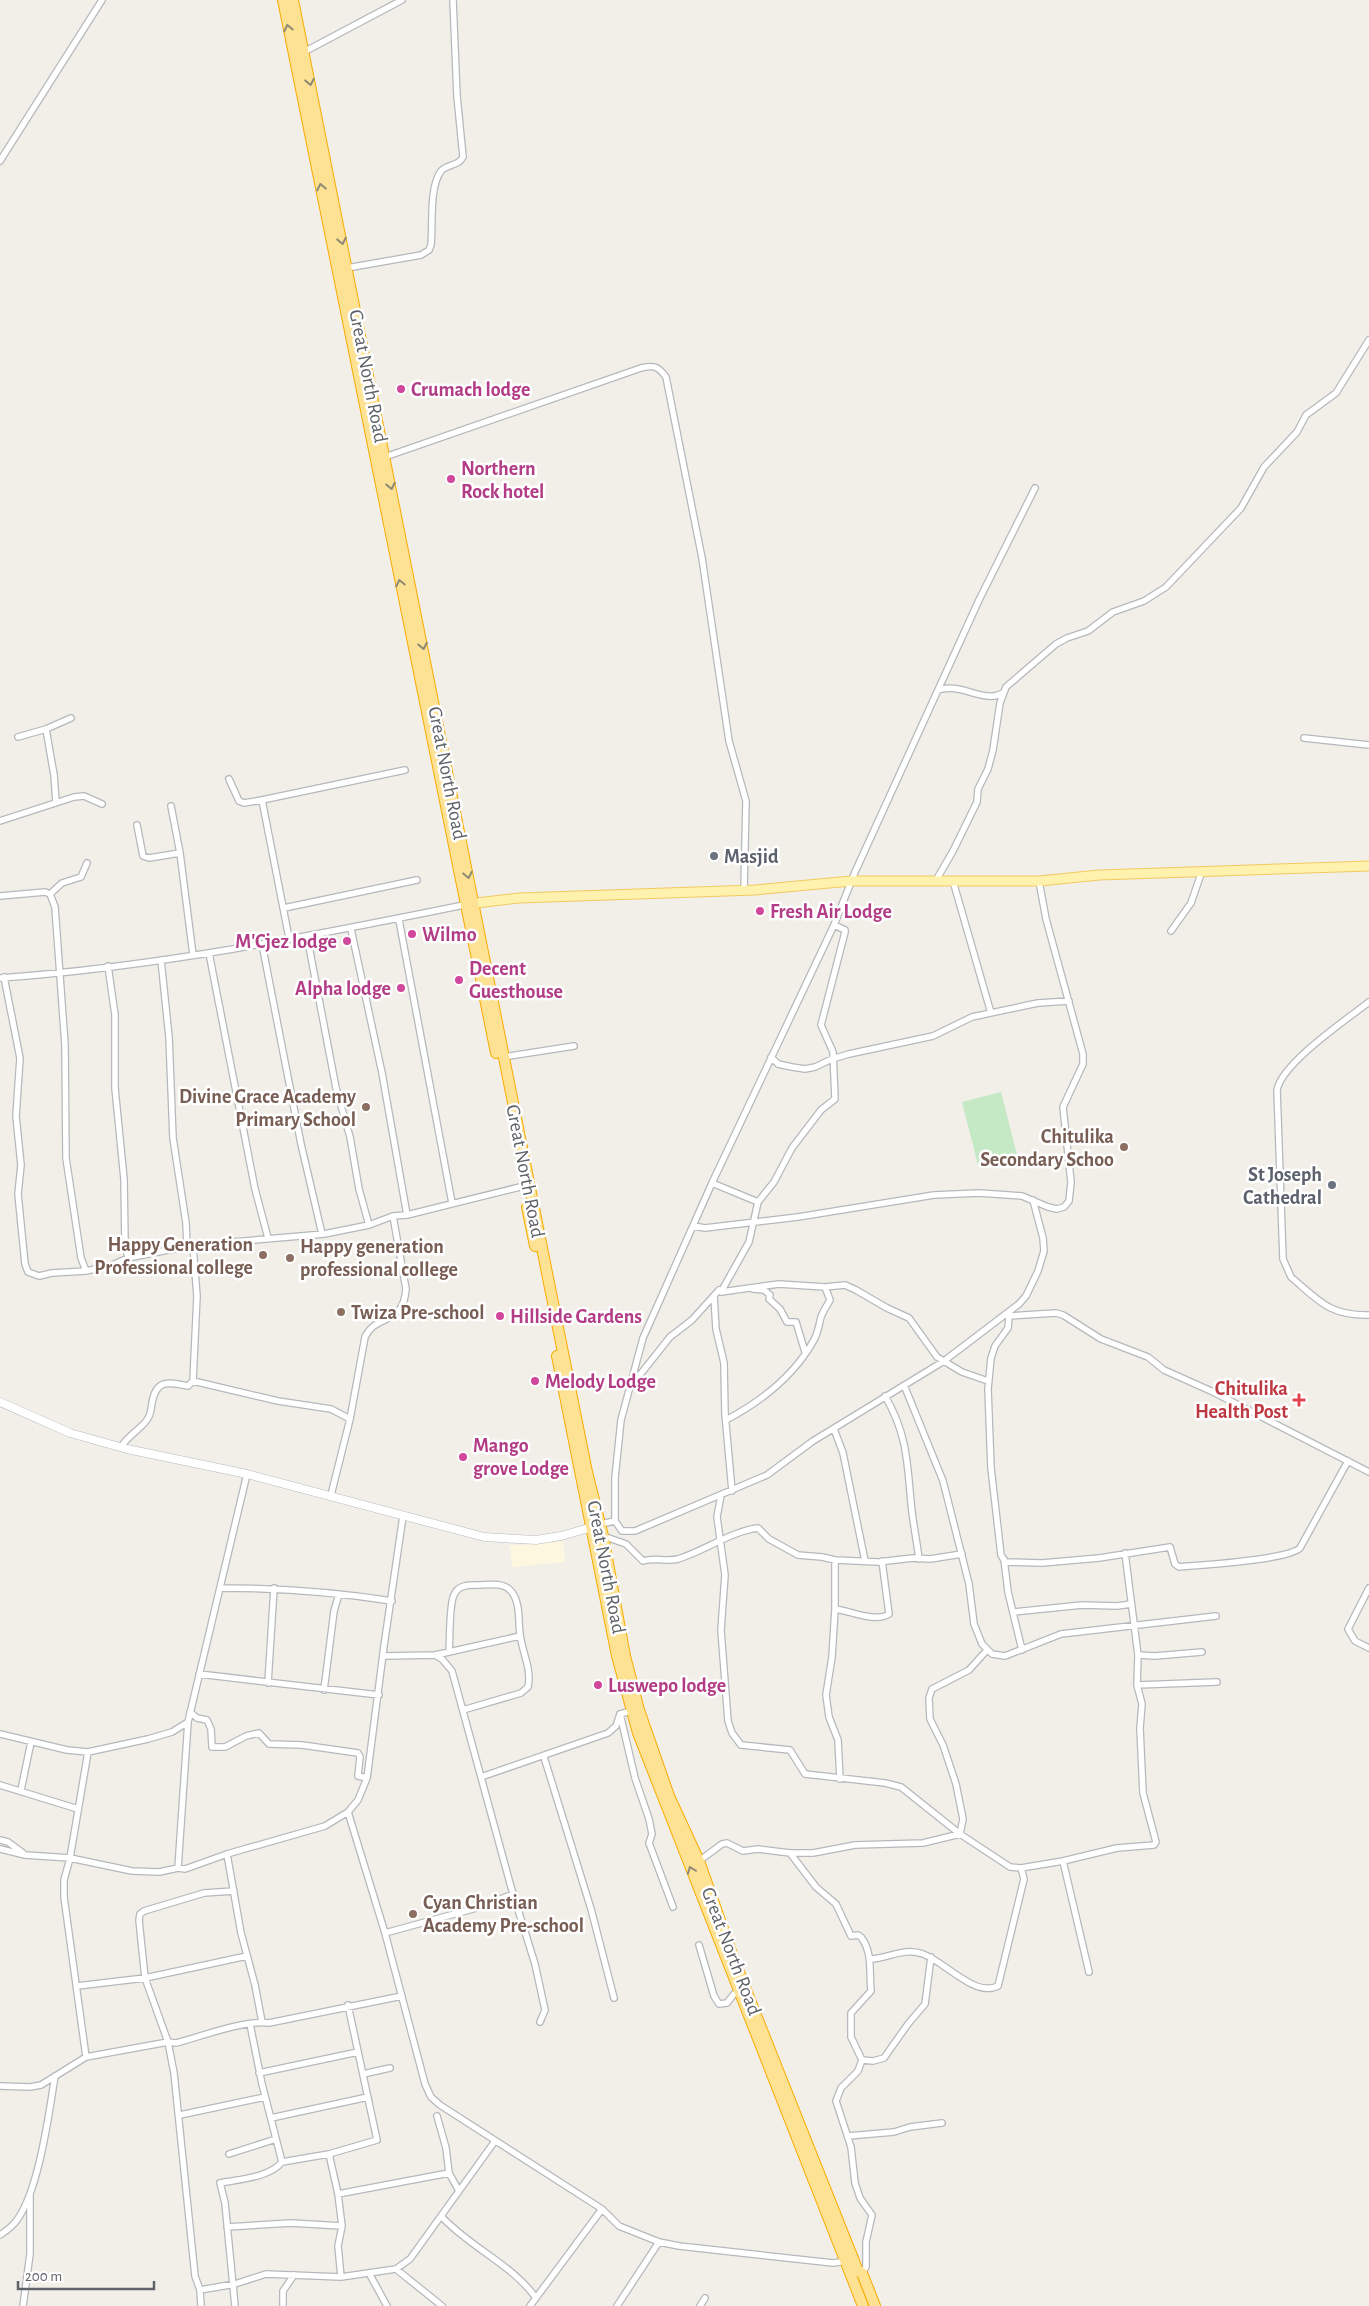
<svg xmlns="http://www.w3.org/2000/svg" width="1369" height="2306" viewBox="0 0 1369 2306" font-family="'Alegreya Sans',sans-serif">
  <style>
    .commercial { fill: #fef7e0 }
    .green { fill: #c5e8c5 }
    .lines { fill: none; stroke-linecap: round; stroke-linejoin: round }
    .street-casing { stroke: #b5b8bc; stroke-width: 8 }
    .secondary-casing { stroke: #b6babf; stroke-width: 9 }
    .primary-casing { stroke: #f2c960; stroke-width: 11 }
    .highway-casing { stroke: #f9ab00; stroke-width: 12 }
    .street { stroke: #fff; stroke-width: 5.5 }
    .secondary { stroke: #fff; stroke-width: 8 }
    .primary { stroke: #fff2af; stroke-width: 9 }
    .highway { stroke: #fde293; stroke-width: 10 }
    .oneway { stroke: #8e8975 }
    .hotel-dot { fill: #d1479c; stroke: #fff; stroke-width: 2 }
    .worship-dot { fill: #6b7280; stroke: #fff; stroke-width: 2 }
    .education-dot { fill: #8d6e63; stroke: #fff; stroke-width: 2 }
    .health-dot { fill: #e0444e; stroke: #fff; stroke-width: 2 }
    .labels { text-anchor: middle; stroke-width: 5; stroke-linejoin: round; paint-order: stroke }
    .street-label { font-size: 20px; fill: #5f6368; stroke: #fff }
    .hotel-label { font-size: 20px; font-weight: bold; fill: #b23c85; stroke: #fff; text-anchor: start }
    .worship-label { font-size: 20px; font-weight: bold; fill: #5b616d; stroke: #fff; text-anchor: start }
    .education-label { font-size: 20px; font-weight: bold; fill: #785e54; stroke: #fff; text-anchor: end }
    .health-label { font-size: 20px; font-weight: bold; fill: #be3a42; stroke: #fff; text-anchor: end }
  </style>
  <rect width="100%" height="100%" fill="#f1efe8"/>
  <path class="commercial" d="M563,1541L565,1562L512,1567L510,1546Z"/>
  <path class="green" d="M1001,1092L1017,1155L978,1165L962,1102Z"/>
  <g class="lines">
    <defs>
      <path id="street" d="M302,53L402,0
        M0,161L102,0
        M347,268L421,255L429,250L431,245C433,225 429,187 441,171C447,164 459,166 463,157L457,96L453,0
        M382,458L641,368C654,365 658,366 666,377L702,558L729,741L746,801L744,890
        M938,690C961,682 984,704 1003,693
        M46,729L54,775L56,802
        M18,737L46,729L71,718
        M1304,738L1369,745
        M229,779L239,801L244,803L262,800
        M171,806L180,853L193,955
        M0,821L74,797L84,796L102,804
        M137,825L143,856L149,858L180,853
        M953,881L991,1013
        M935,882L953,851L977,802L978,789L988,769L993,750L1000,703L1006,687L1056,644L1067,638L1088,631L1113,612L1144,601L1166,587L1241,508L1264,467L1297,432L1306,415L1336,393L1369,340
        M50,894L62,883L81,877L87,863
        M0,896L45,892L50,894L55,907L65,1045L66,1158L81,1258L86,1271L110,1266L128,1258L168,1250L209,1244L324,1234L369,1225L393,1216L407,1215L524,1186
        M284,908L417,880
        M399,920L452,1203
        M351,929L382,1073L407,1215
        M1171,931L1191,903L1202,871
        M307,936L336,1088L350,1137L359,1189L369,1225
        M289,938L262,800L405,770
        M262,944L301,1144L322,1234
        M209,953L255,1189L268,1238
        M161,960L169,1037L173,1138L186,1223L187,1247
        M108,966L115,1015V1088L124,1179L125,1243L128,1258
        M4,977L20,1058L16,1116L21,1165L18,1194L25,1264L28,1272L39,1276L52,1273L86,1271
        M0,978C156,967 311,936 464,905
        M1369,1002C1346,1020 1282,1063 1277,1090L1283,1259L1291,1277C1319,1301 1330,1316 1369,1315
        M503,1057L574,1046
        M771,1057L778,1064L792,1067L805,1069L815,1067L832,1059L849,1054L933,1036L972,1017L1038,1003L1069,1001
        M712,1183L758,1202
        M693,1226L705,1228L798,1217L934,1195L979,1193L1008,1195L1022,1196L1048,1207L1057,1209L1064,1207L1069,1201L1071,1182L1063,1107L1083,1064V1054L1046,919L1039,881
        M753,1289L764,1290L770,1295L769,1299L780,1309L787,1322H796L805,1352
        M721,1292L779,1284L825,1287L845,1285L856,1290L887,1308L909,1318L937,1357L962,1372L988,1381
        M714,1296L716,1329L724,1363L725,1414L732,1491
        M1008,1313L1009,1316L1056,1313L1063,1315L1101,1339L1148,1357L1164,1370L1211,1391L1369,1472
        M1009,1316L1008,1328L995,1346L991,1358L988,1389L991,1468L1001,1555L1005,1562L1042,1563L1099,1558L1170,1547L1175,1564L1179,1567C1202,1565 1287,1560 1300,1548L1348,1461
        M633,1378L639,1376L670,1337L692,1320L719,1290L721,1292L749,1242L758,1202L774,1182L792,1148L821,1110L835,1099L833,1052L821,1025L845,932V930L834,925
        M193,1381L278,1401L331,1409L350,1419
        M904,1385L943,1481L969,1584L974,1624L982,1644L992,1654L1005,1656L1061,1634L1216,1616
        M885,1396C909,1437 907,1467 912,1512C914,1528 917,1543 919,1559
        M726,1420C762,1401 794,1376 814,1340C818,1333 819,1325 821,1317C823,1311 827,1306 830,1300L825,1287
        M834,1429L843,1453L865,1561
        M121,1447C128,1435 144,1427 148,1418C151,1414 151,1408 152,1403C156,1379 168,1382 188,1386L193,1381L197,1296L193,1246
        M331,1495L350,1419L365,1337C376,1313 403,1327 406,1289L393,1216
        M721,1495L717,1517L725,1575L721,1630L728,1721L732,1733L741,1745L790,1750L805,1774L885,1783L901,1787L960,1834L1010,1867L1021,1868L1063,1861L1117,1848L1154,1845L1156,1842L1143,1793L1140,1728L1142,1704L1137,1685L1138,1655L1125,1553
        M615,1521L622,1531H635L767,1475L813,1441L944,1361L1019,1304L1026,1296L1038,1271L1044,1251L1043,1238L1033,1200
        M600,1524L615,1521V1478L621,1420L643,1338L712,1183L834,925L855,872L979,600L1035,488
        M603,1536L626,1544L643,1561C655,1557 666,1562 678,1559C704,1551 732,1531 758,1528L769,1539L798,1555L822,1557L835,1560L878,1562L913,1558L930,1559L962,1554
        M1004,1559L1008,1592L1022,1650
        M835,1560V1609L832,1657L826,1695L829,1717L838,1740L840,1779
        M220,1588C277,1588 335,1592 392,1601
        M1369,1588L1348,1629L1355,1641L1369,1648
        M835,1609C851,1611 875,1623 889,1614L882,1561
        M1013,1612L1082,1605L1117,1606L1131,1604
        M449,1652L520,1636
        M435,1655L449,1652C450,1640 449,1604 454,1595C458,1585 468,1585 477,1585C487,1585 502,1582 510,1590C521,1601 518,1621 520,1634C522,1652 532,1669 528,1687L521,1693L463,1710
        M1138,1655L1155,1656L1202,1652
        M384,1656L435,1655L442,1659L452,1671L511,1887L535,1964L545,2010L540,2022
        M199,1674L379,1695
        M268,1683L274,1588
        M1137,1685L1217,1682
        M324,1690L334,1611L339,1594
        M190,1712L197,1718L207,1720L211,1729L212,1747H225L246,1736L259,1733L269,1744L302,1745L358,1753L360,1757L358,1776L367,1778
        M620,1714L635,1778L649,1819L652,1834L649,1843L673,1907
        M0,1734L67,1750L88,1752L148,1739L172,1732L188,1722L247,1474
        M544,1757L591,1909L614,1998
        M481,1777L608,1733L616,1726L620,1714L632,1711
        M0,1785L78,1809
        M21,1790L31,1742
        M348,1812L385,1933L425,2084L431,2097L440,2105L602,2209L619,2226L659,2242L679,2246L833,2263L847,2261
        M0,1840L8,1842L23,1853
        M0,1849L25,1855L70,1858L132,1871L159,1872L178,1868L185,1869L227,1854L325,1826L348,1812L358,1800L367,1778L384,1646L403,1516
        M790,1853L816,1887L836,1904L851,1936L858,1935L861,1937C873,1953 869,1972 871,1991L851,2013V2037L862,2060L858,2071L841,2088L836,2101L851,2147L855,2183L860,2198L872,2215L866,2242V2267L862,2273
        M227,1854L241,1933L255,1985L262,2022
        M699,1861L722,1844L727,1843L743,1851L758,1849L790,1853H813L855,1845L923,1843L960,1834L963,1819L956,1784L943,1745L930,1719L929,1698L932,1689L969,1670L987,1650
        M1063,1861L1089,1972
        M178,1868L188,1722
        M385,1933L480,1907L513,1894
        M699,1945L714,1996L719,2004L727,2003L734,1994L739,1992
        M871,1959C889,1958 904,1947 923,1954C944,1961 975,1998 998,1986L1024,1879L1021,1868
        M77,1986L145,1978L247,1956
        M250,2024L262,2084L282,2162
        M86,2057L64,1897V1880L70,1858L88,1752
        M862,2060L873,2061L884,2058L908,2024L925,2004L931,1957
        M259,2073L358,2052
        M363,2074L390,2068
        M0,2086L30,2087L41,2085L86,2057L168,2042L176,2043C199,2037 248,2019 269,2023L402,1996
        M180,2115L265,2097
        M437,2116L446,2148L449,2173L459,2191
        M271,2118L368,2097
        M848,2136L894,2132L910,2127L942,2123
        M229,2154L276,2139
        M329,2154L338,2194L342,2226L338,2246L341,2277
        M338,2194L449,2173
        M441,2216C469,2247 512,2264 536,2298
        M227,2227L291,2223L342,2226
        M0,2235C6,2231 13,2226 17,2220C39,2190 49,2113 55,2076
        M396,2269L442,2306
        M369,2273L387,2306
        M200,2290L235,2284L266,2274L341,2277L396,2269L410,2259L495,2141
        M23,2306L30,2254V2194
        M201,2306L200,2290L195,2276L174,2073L168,2042L145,1978L139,1920L140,1914L144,1911L204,1893L234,1891
        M235,2306L225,2203L220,2183C239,2179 269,2178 282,2162L329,2154L377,2140L348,2005
        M283,2306V2291L294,2275
        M530,2306L602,2209
        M617,2306L659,2242
        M700,2306L705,2298"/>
      <path id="secondary" d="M0,1402L70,1433L127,1449L247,1474L484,1537L536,1540L561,1536L596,1526"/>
      <path id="primary" d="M468,904L519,898L755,890L851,881H1039L1099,875L1369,866"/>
      <path id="highway" d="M283,0L496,1053
        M293,0L546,1268L587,1472L603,1536L625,1656L639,1710L669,1796L699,1861L734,1960L858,2271L862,2273L875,2306
        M527,1207L535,1246
        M557,1356L617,1656L638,1733L863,2306"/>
    </defs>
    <use href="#street" class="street-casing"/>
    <use href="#secondary" class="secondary-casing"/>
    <use href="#primary" class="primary-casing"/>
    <use href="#highway" class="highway-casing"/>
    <use href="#street" class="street"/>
    <use href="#secondary" class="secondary"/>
    <use href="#primary" class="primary"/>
    <use href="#highway" class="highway"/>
  </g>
  <defs><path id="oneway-chevron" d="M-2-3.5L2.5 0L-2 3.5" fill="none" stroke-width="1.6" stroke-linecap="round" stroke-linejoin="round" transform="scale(1.25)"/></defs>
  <g class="oneway">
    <use href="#oneway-chevron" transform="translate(288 28) rotate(-103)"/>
    <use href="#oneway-chevron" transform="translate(310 82) rotate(79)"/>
    <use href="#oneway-chevron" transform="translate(321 187) rotate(-101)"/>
    <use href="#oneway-chevron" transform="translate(342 241) rotate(79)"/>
    <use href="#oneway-chevron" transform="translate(391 486) rotate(79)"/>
    <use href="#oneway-chevron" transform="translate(400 583) rotate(-101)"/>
    <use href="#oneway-chevron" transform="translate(423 646) rotate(79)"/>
    <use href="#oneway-chevron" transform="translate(468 875) rotate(79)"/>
    <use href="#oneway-chevron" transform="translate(691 1870) rotate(-111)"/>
  </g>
  <g class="hotel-dot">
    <circle cx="401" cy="389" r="5"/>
    <circle cx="451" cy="479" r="5"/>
    <circle cx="760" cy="911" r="5"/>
    <circle cx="412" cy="934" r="5"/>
    <circle cx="347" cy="941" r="5"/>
    <circle cx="459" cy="980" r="5"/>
    <circle cx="401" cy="988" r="5"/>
    <circle cx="500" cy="1316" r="5"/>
    <circle cx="535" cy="1381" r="5"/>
    <circle cx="463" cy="1457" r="5"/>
    <circle cx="598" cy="1685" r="5"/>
  </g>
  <g class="worship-dot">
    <circle cx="714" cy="856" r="5"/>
    <circle cx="1332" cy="1185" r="5"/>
  </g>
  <g class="education-dot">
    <circle cx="366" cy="1107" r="5"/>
    <circle cx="1124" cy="1147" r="5"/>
    <circle cx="263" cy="1255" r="5"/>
    <circle cx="290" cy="1258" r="5"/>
    <circle cx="341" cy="1312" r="5"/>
    <circle cx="413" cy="1914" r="5"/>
  </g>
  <path class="health-dot" d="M1296.5 1392.5h5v5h5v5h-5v5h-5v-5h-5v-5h5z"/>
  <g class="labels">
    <g class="street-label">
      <text transform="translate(369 376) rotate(79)" y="7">Great North Road</text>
      <text transform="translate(448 773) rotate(79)" y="7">Great North Road</text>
      <text transform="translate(526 1171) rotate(79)" y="7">Great North Road</text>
      <text transform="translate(607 1567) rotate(79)" y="7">Great North Road</text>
      <text transform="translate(732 1951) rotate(69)" y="7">Great North Road</text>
    </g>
    <g class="hotel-label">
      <text x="411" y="396">Crumach lodge</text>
      <text x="461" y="475">Northern<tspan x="461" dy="23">Rock hotel</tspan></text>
      <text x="770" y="918">Fresh Air Lodge</text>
      <text x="422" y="941">Wilmo</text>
      <text x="337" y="948" text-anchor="end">M'Cjez lodge</text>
      <text x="469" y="975">Decent<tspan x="469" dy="23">Guesthouse</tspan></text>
      <text x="391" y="995" text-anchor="end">Alpha lodge</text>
      <text x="510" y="1323">Hillside Gardens</text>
      <text x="545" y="1388">Melody Lodge</text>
      <text x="473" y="1452">Mango<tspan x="473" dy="23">grove Lodge</tspan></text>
      <text x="608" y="1692">Luswepo lodge</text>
    </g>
    <g class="worship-label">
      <text x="724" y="863">Masjid</text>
      <text x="1322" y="1181" text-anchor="end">St Joseph<tspan x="1322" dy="23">Cathedral</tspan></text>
    </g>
    <g class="education-label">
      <text x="356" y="1103">Divine Grace Academy<tspan x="356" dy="23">Primary School</tspan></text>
      <text x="1114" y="1143">Chitulika<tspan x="1114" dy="23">Secondary Schoo</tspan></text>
      <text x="253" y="1251">Happy Generation<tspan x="253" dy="23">Professional college</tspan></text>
      <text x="300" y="1253" text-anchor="start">Happy generation<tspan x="300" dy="23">professional college</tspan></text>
      <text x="351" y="1319" text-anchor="start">Twiza Pre-school</text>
      <text x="423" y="1909" text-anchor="start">Cyan Christian<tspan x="423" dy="23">Academy Pre-school</tspan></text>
    </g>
    <g class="health-label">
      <text x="1288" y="1395">Chitulika<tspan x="1288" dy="23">Health Post</tspan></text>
    </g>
  </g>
  <path d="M18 2281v8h136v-8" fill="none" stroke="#5f6368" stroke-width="2.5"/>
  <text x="25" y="2281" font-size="15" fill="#5f6368" stroke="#ffffff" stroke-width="4" paint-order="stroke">200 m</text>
</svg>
